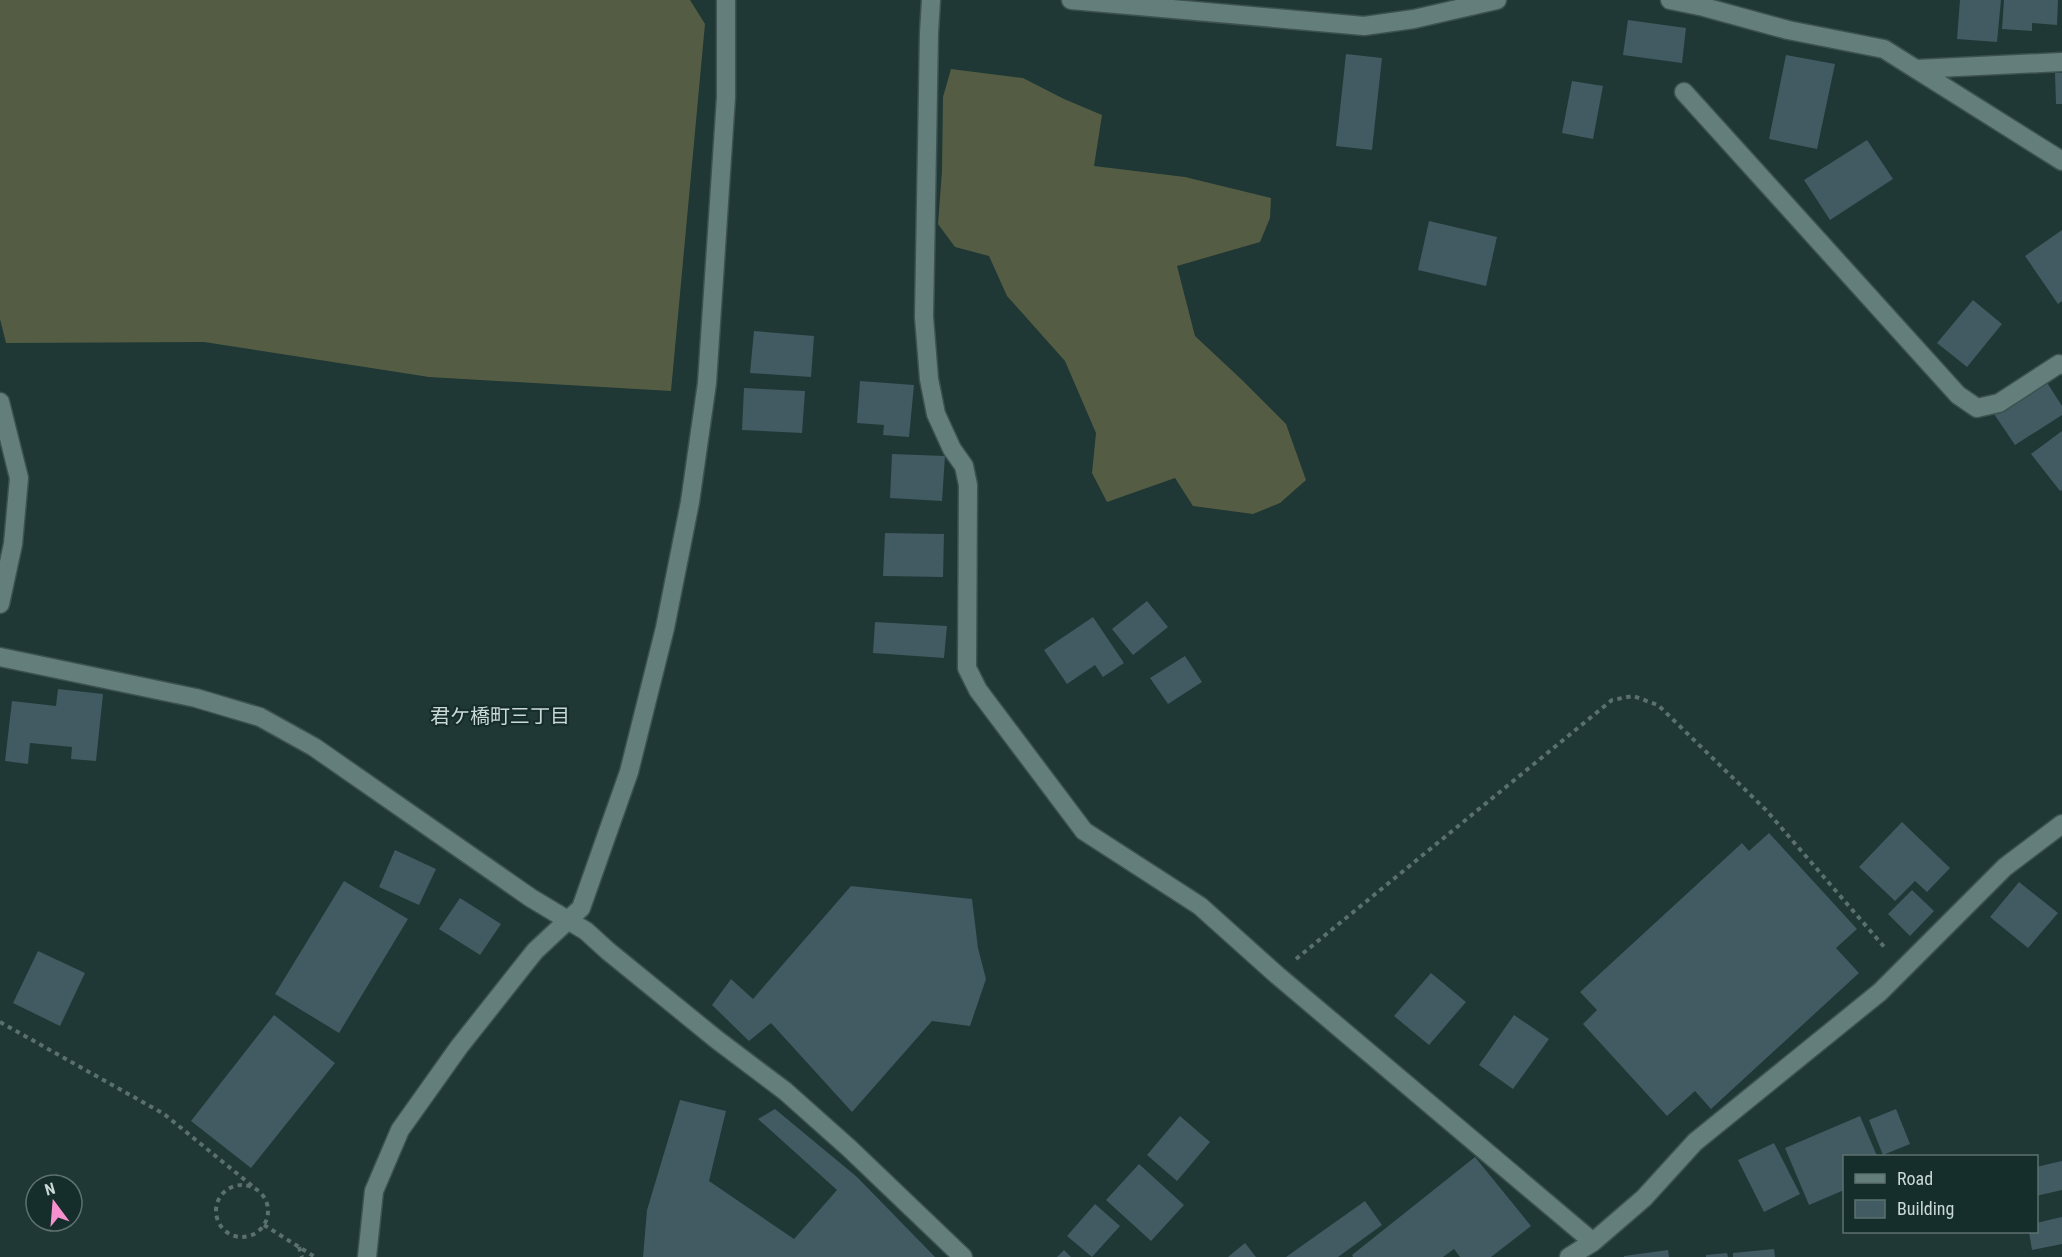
<svg xmlns="http://www.w3.org/2000/svg" width="2062" height="1257" viewBox="0 0 2062 1257" font-family="'Roboto Condensed','Noto Sans JP',sans-serif">
  <style>
    .forest { fill: #545d44 }
    .building { fill: #425a61 }
    .lines { fill: none; stroke-linecap: round; stroke-linejoin: round }
    .street-casing { stroke: #3d5250; stroke-width: 21 }
    .secondary-casing { stroke: #3d5250; stroke-width: 21 }
    .path { stroke: #5b6f6d; stroke-width: 4; stroke-dasharray: 4.5 4.5; stroke-linecap: butt }
    .street { stroke: #647e7b; stroke-width: 18 }
    .secondary { stroke: #647e7b; stroke-width: 18 }
    .labels { text-anchor: middle; stroke-width: 4.5; stroke-linejoin: round; paint-order: stroke }
    .neighbourhood-label { font-size: 20px; fill: #cad8d6; stroke: #152d2b }
  </style>
  <rect width="100%" height="100%" fill="#1f3735"/>
  <path class="forest" d="M0,0H690L705,24L671,391L429,377L204,342L6,343L0,319Z
    M951,69L1023,78L1064,99L1102,115L1094,166L1185,177L1271,198L1270,218L1260,242L1177,266L1195,336L1241,379L1286,424L1306,480L1280,503L1253,514L1193,506L1175,478L1107,502L1092,473L1096,433L1065,361L1007,296L989,256L955,247L938,224L942,171L943,97Z"/>
  <path class="building" d="M1960,0H2001L1997,42L1957,39Z
    M2004,0H2058L2057,25L2032,23V31L2002,29Z
    M1628,20L1686,28L1682,63L1623,55Z
    M1346,54L1382,58L1372,150L1336,146Z
    M1786,55L1835,64L1817,149L1769,139Z
    M2055,73H2062V104H2056Z
    M1572,81L1603,86L1593,139L1562,133Z
    M1867,140L1893,179L1830,220L1804,180Z
    M1429,221L1497,237L1486,286L1418,270Z
    M2062,230V301L2058,304L2025,256Z
    M1973,300L2002,324L1967,367L1937,343Z
    M754,331L814,336L811,377L750,373Z
    M860,381L914,385L909,437L883,435L884,425L857,423Z
    M2046,381L2062,406V415L2015,445L1994,414Z
    M744,388L805,391L802,433L742,430Z
    M2062,431V490L2060,491L2031,454Z
    M892,454L945,456L942,501L890,498Z
    M885,533L944,534L943,577L883,576Z
    M1147,601L1168,627L1133,655L1112,629Z
    M1093,617L1124,663L1103,677L1095,665L1067,684L1044,650Z
    M875,622L947,626L944,658L873,653Z
    M1185,656L1202,682L1168,704L1150,678Z
    M58,689L103,694L96,761L71,759L72,747L30,743L28,764L5,761L12,701L56,706Z
    M1902,822L1950,868L1927,892L1915,881L1895,901L1859,867Z
    M1769,833L1857,929L1836,948L1859,973L1711,1109L1695,1091L1667,1116L1583,1024L1597,1010L1580,992L1742,843L1749,851Z
    M395,850L436,869L419,905L379,887Z
    M344,881L408,919L339,1033L275,994Z
    M2019,882L2058,913L2028,948L1990,917Z
    M851,886L972,899L978,948L986,979L970,1026L932,1021L852,1112L771,1023L749,1041L712,1005L731,979L753,999Z
    M1912,890L1934,911L1910,936L1888,914Z
    M460,898L501,924L480,955L439,929Z
    M38,951L85,973L60,1026L13,1003Z
    M1431,973L1466,1002L1429,1045L1394,1016Z
    M274,1015L335,1063L251,1168L191,1121Z
    M1514,1015L1549,1039L1513,1089L1479,1065Z
    M680,1100L726,1111L709,1181L794,1239L837,1190L758,1119L775,1109L857,1177L935,1257H643L647,1210Z
    M1896,1109L1910,1144L1883,1155L1869,1120Z
    M1180,1116L1210,1142L1177,1181L1147,1155Z
    M1860,1116L1877,1156H1844V1190L1809,1205L1785,1148Z
    M1774,1143L1800,1194L1764,1212L1738,1160Z
    M1475,1157L1531,1226L1491,1257H1460L1454,1249L1443,1257H1353L1352,1255Z
    M2062,1161V1190L2036,1196V1167Z
    M1139,1164L1184,1205L1151,1241L1106,1200Z
    M1365,1201L1382,1225L1338,1257H1286Z
    M1095,1204L1120,1226L1092,1257L1067,1236Z
    M2062,1217V1244L2032,1250L2029,1232H2036V1223Z
    M1245,1243L1256,1257H1228Z
    M1774,1249L1775,1257H1733V1253Z
    M1064,1250L1071,1257H1057Z
    M1668,1250L1669,1257H1624V1256Z
    M1727,1253L1728,1257H1706V1255Z"/>
  <g class="lines">
    <defs>
      <path id="street" d="M931,0L929,33L924,317L929,379L936,414L952,449L964,466L968,485L967,668L978,690L1084,831L1200,906L1277,975L1593,1242
        M1071,0L1364,26L1414,19L1497,0
        M1670,0L1704,7L1788,30L1884,49L2062,161
        M1917,69L2062,62
        M1684,92L1958,395L1977,408L1999,403L2059,364L2062,365
        M0,402L19,478L13,544L0,604
        M0,657L196,698L260,717L314,747L531,898L586,931L608,951L716,1039L785,1091L849,1148L963,1257
        M1569,1257L1593,1242L1644,1198L1695,1142L1880,992L2005,867L2062,824"/>
      <path id="secondary" d="M367,1257L374,1191L400,1130L459,1047L535,951L581,908L629,772L665,628L690,502L707,383L726,97V0"/>
    </defs>
    <use href="#street" class="street-casing"/>
    <use href="#secondary" class="secondary-casing"/>
    <path class="path" d="M1296,959L1612,700L1633,696L1658,705L1766,810L1886,949
      M0,1022L164,1114L256,1189
      M216 1211a26 26 0 1 1 52 0a26 26 0 1 1-52 0Z
      M264,1225L315,1257
      M299,1247L302,1257"/>
    <use href="#street" class="street"/>
    <use href="#secondary" class="secondary"/>
  </g>
  <g class="labels">
    <g class="neighbourhood-label">
      <text x="500" y="723">君ケ橋町三丁目</text>
    </g>
  </g>
  <rect x="1843" y="1155" width="195" height="78" fill="#152d2b" stroke="#5d716f" stroke-width="1.5"/>
  <rect x="1855" y="1174" width="30" height="9" fill="#647e7b" stroke="#5d716f" stroke-width="1.5"/>
  <text x="1897" y="1185" font-size="18" fill="#cad8d6">Road</text>
  <rect x="1855" y="1200" width="30" height="18" fill="#425a61" stroke="#5d716f" stroke-width="1.5"/>
  <text x="1897" y="1215" font-size="18" fill="#cad8d6">Building</text>
  <g transform="translate(54 1203) rotate(344)"><circle r="28" fill="#152d2b" stroke="#5d716f" stroke-width="1.5"/>
  <path d="M0-4.5L10 22L0 15L-10 22Z" fill="#f790ce"/>
  <text y="-9" font-size="16" font-weight="bold" text-anchor="middle" fill="#cad8d6">N</text>
  </g>
</svg>
